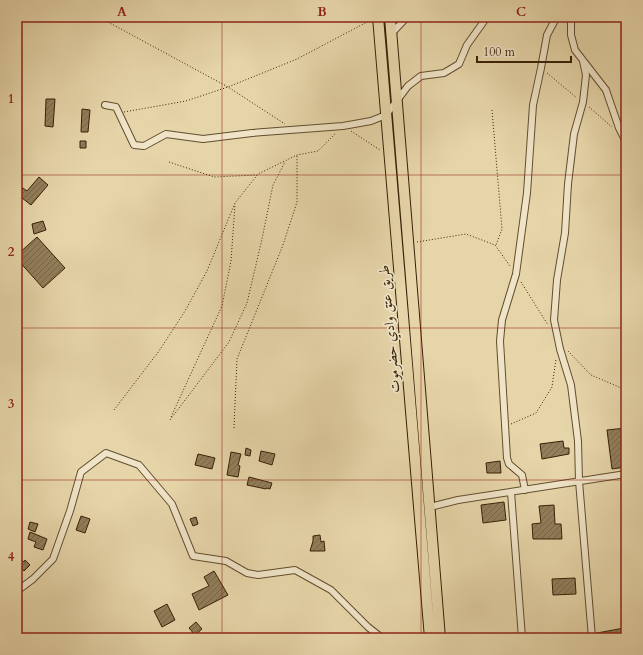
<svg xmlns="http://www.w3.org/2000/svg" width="643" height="655" viewBox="0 0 643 655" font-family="Cardo,Amiri,serif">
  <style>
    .building { fill: url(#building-hatch); stroke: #372006 }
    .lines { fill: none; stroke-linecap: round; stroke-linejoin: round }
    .minor-casing { stroke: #634d2f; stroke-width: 8 }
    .primary-casing { stroke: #372006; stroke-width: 12 }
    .path { stroke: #372006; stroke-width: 1; stroke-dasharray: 1 2; stroke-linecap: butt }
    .minor { stroke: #efe4c7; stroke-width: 6 }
    .primary { stroke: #e6d5a9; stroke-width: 10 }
    .grid { fill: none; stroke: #8f2418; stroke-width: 1; stroke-opacity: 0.55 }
    .labels { text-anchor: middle; stroke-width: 3.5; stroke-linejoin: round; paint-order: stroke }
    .street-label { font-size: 14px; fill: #372006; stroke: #efe4c7 }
    .neatline { fill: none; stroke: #8f2418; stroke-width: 1.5 }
    .grid-label { font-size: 13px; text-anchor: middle; font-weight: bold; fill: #8f2418 }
  </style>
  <defs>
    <pattern id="building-hatch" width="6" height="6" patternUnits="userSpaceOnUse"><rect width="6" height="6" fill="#927e5b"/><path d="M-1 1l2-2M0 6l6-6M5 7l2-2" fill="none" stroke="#786749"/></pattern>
  </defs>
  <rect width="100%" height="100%" fill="#e6d5a9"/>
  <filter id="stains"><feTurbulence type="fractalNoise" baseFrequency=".005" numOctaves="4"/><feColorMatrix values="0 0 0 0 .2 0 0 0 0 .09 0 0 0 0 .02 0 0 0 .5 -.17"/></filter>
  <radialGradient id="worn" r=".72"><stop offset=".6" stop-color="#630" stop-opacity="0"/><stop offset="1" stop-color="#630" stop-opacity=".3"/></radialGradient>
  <path class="building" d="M46,99H55L53,127L45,126Z
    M82,109L90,110L88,132H81Z
    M80,141H86V148H80Z
    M39,177L48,185L31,205L17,194L23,188L27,191Z
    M43,221L46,230L34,234L32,224Z
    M37,237L65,268L43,288L17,259V255Z
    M626,428V467L612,469L607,430Z
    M563,441L564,448H569V454L542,459L540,444Z
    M246,448L251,450L250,456L245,455Z
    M261,451L275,454L272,465L259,461Z
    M231,452L241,454L238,465L240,466L238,477L227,475Z
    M198,454L215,458L212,469L195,465Z
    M500,461L501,473H487L486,463Z
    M249,477L272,483L270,489L266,488V489L247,485Z
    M504,502L506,520L483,523L481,505Z
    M554,505L555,524H561L562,539H533L532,524L541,523L539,506Z
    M81,516L90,519L85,533L76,530Z
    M196,517L198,524L193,526L190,519Z
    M30,522L38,524L35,532L28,529Z
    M30,532L47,539L43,550L34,547L36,542L28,539Z
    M320,535L321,542L324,541L325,551H310L313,541V536Z
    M21,559L24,562L25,560L30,565L24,571L17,564Z
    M214,571L228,595L199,610L192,594L209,586L204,577Z
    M575,578L576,594L553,595L552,579Z
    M167,604L175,620L162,627L154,611Z
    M196,622L202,629L195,635L189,628Z
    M624,628L626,629V638H598L597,633Z"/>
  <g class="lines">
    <defs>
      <path id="minor" d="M571,17V35L575,50L606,90L619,128L626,142
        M391,34L407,17
        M583,61L586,75L583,102L574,134L568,184L565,233L557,280L554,320L560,349L571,385L578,441L579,481L592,638
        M105,105L116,107L134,145L144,146L166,134L203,139L252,133L343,126L371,121L386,115L408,86L421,76L444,73L459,64L467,45L487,17
        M525,490L522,475L509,464L507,458L500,341L502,320L516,274L527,193L533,105L541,68L547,35L555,20L559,17
        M511,492L522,638
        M430,507L458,500L626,474
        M17,591L33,579L53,559L70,511L81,472L106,453L139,465L172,504L193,556L226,561L247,573L258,575L295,570L331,590L368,627L382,638"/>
      <path id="primary" d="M378,17L430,638
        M390,17L440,638"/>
    </defs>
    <use href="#minor" class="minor-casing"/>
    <use href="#primary" class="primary-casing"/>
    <path class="path" d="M108,22L228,87L285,124
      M547,73L577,98
      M589,107L612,127
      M492,110L502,229L496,245
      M124,112L186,101L228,87L297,59L369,21
      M351,131L380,150
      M169,162L214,177L257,175
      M417,242L466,234L495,245L510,266
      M521,282L548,325
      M568,351L591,375L626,390
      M114,410L159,351L185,311L207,271L235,203L258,174L297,155L318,151L336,133
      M171,417L222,306L231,261L235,204
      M170,420L229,342L247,303L262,239L273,185L285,162
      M511,424L536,413L552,387L556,359
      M234,428L237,359L283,245L297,202V155"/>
    <use href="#minor" class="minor"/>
    <use href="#primary" class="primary"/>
  </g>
  <path class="grid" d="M222,17V638M421,17V638M17,175H626M17,328H626M17,480H626"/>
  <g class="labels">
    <g class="street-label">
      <text transform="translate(389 329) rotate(-95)" y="5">طريق عتق وادي حضرموت</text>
    </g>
  </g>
  <rect width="643" height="655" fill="none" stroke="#e6d5a9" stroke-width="44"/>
  <path d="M477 56v6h94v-6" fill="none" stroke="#372006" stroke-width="2"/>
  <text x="483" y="56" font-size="12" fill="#372006" stroke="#efe4c7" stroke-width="3" paint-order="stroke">100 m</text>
  <rect x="22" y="22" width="599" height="611" class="neatline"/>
  <g class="grid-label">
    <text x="122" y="16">A</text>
    <text x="322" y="16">B</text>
    <text x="521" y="16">C</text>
    <text x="11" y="103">1</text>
    <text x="11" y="256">2</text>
    <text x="11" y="408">3</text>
    <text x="11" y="561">4</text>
  </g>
  <rect width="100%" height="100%" filter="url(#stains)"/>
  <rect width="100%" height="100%" fill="url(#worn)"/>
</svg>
